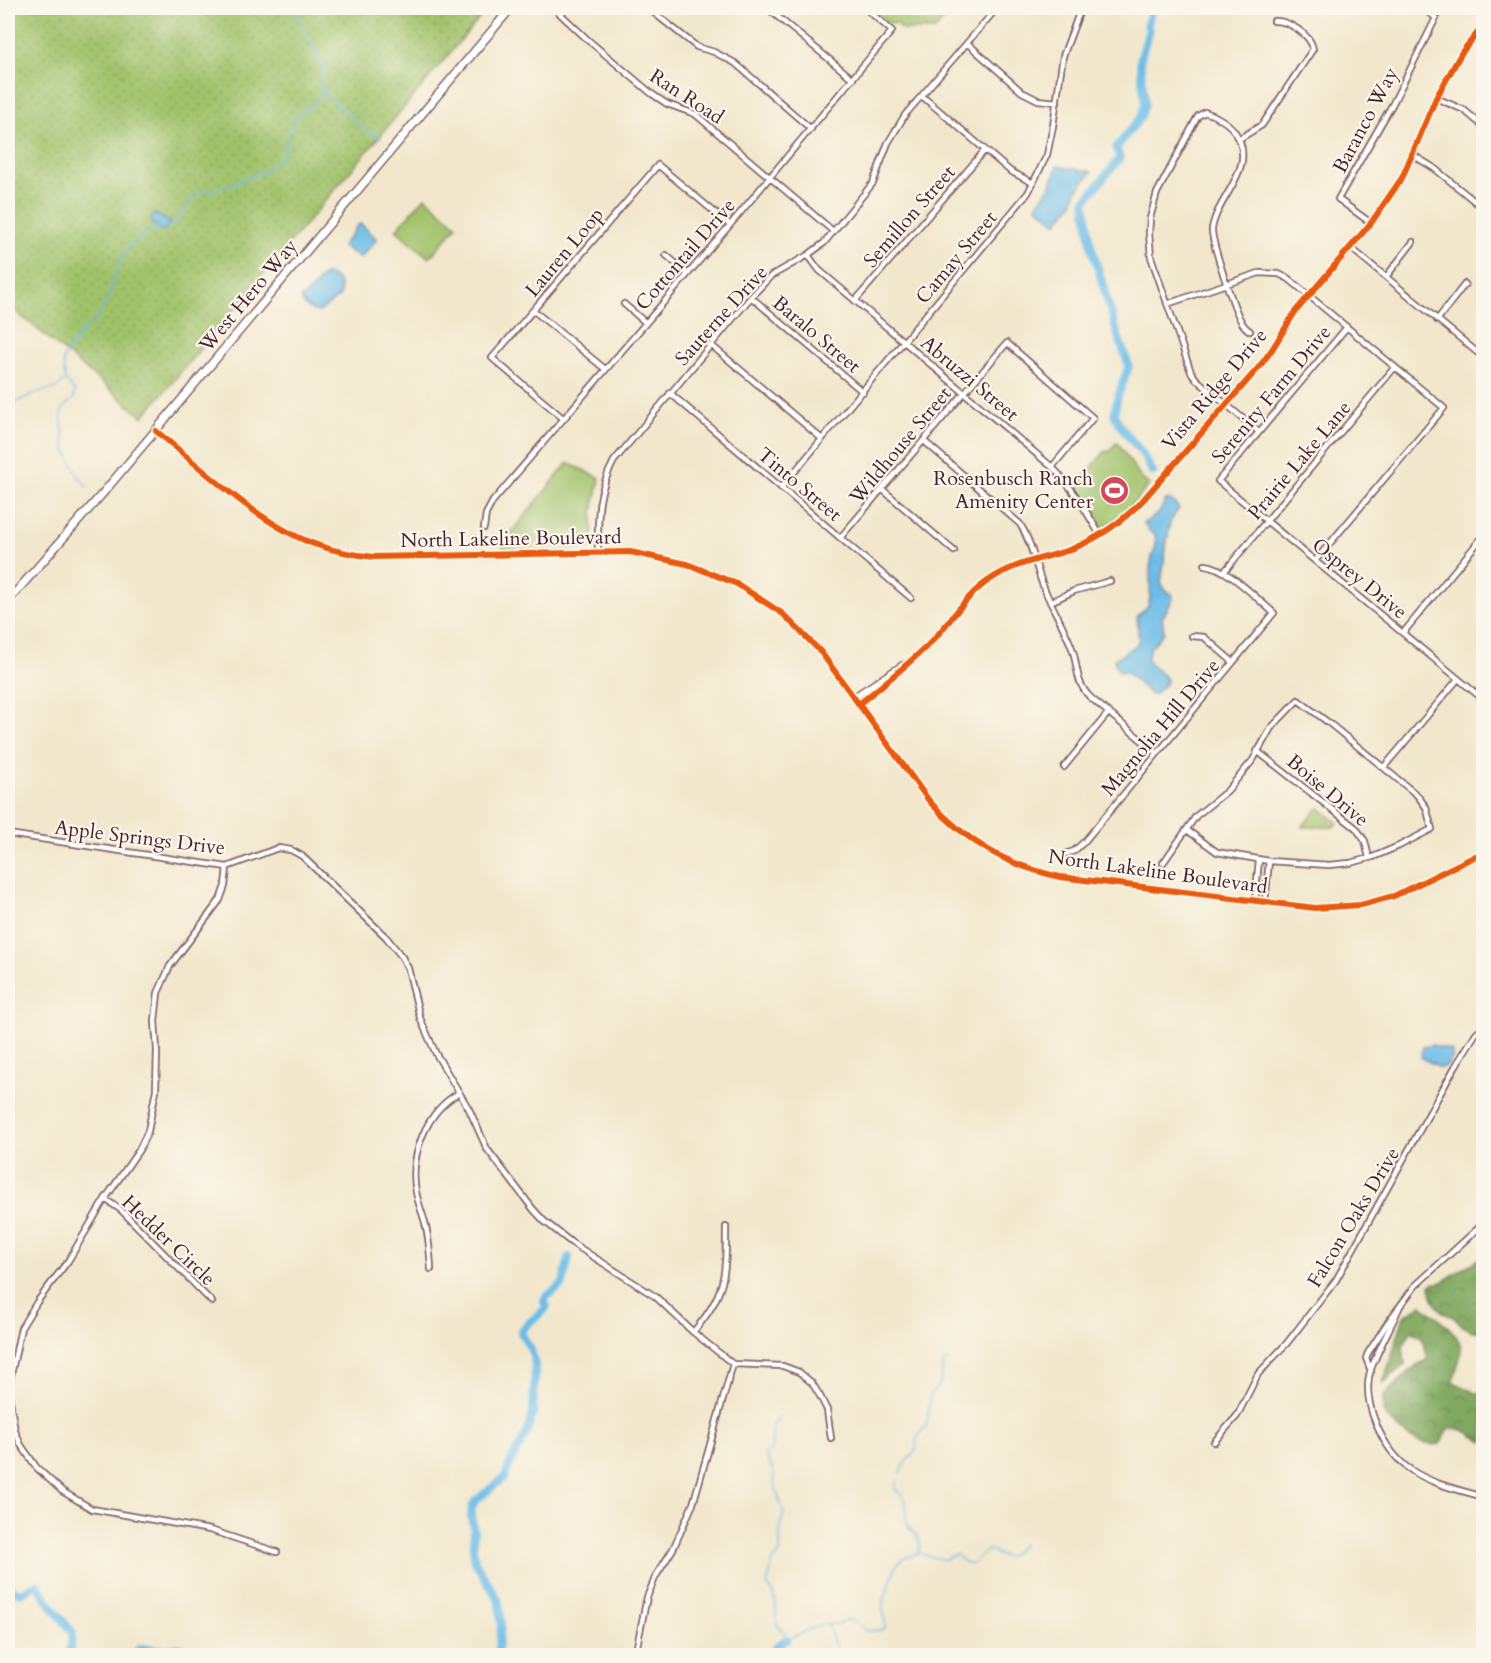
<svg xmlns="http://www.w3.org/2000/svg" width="1491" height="1663" viewBox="0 0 1491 1663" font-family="Cardo,serif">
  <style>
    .grass { fill: url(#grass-dots); stroke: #75704b; stroke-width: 1.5 }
    .forest { fill: url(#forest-crowns); stroke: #656445; stroke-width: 1.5 }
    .park { fill: #a0c26b; stroke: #75704b; stroke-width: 1.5 }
    .water { fill: #6cbce7; stroke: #5b6e89; stroke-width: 1.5 }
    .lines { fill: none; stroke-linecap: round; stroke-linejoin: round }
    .stream { stroke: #6cbce7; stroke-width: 1.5 }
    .river { stroke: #6cbce7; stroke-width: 8 }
    .minor-casing { stroke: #856563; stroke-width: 8 }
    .tertiary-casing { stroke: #856563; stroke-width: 9 }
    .secondary-casing { stroke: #856563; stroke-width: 10 }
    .minor { stroke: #fff; stroke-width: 4.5 }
    .tertiary { stroke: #fff; stroke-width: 6 }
    .secondary { stroke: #fff; stroke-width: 7 }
    .cycleway-casing { stroke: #fbf7ec; stroke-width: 10 }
    .cycleway { stroke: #e8590c; stroke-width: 6 }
    .labels { text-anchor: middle; stroke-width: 4.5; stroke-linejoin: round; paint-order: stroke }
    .street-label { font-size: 20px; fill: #4a1f2b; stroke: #fbf7ec }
    .poi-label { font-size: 20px; fill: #4a1f2b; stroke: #fbf7ec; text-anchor: end }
  </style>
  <defs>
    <pattern id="grass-dots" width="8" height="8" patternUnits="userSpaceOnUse" patternTransform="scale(1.5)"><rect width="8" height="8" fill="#a0c26b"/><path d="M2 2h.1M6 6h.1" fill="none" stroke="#8ba65d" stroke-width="1.8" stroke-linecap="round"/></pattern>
    <pattern id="forest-crowns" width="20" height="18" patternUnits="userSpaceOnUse" patternTransform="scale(1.5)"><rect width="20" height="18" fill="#80a85f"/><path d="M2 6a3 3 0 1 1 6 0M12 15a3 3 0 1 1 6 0" fill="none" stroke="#6b884f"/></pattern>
  </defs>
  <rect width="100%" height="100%" fill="#fbf7ec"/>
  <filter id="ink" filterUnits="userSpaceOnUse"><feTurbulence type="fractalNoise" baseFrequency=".0167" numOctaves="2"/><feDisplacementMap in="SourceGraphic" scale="12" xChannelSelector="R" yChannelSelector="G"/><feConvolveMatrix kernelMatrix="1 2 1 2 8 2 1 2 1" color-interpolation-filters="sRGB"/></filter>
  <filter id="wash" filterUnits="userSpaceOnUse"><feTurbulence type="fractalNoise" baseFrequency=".008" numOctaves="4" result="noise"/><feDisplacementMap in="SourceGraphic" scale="24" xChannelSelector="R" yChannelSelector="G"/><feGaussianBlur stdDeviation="1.35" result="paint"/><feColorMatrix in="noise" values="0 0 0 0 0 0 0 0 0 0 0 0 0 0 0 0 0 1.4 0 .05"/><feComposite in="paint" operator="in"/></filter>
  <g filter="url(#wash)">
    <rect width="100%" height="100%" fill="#f2e7cc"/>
    <path class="grass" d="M8,8H488L143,417L8,305Z"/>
    <path class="forest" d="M1483,1254V1331C1468,1333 1465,1328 1454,1318C1448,1311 1454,1319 1446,1314C1435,1307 1431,1297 1430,1285L1434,1283H1440L1477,1260Z
      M1422,1305C1434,1316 1459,1331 1461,1348C1462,1360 1454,1370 1454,1382L1478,1394L1483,1389V1442C1473,1436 1462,1426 1449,1429L1440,1444C1417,1449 1398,1429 1383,1413L1384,1396L1409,1371L1428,1359L1422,1337L1411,1331L1403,1347L1405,1364L1383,1383L1404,1316Z"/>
    <path class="park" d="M870,8H954L935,30H902L898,24L888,23Z
      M425,197L457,226L429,258L396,230Z
      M1117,442L1140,477L1149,485C1136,502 1120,518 1101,528L1075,487L1105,451L1108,452Z
      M568,463L600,478L593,511V548L509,551L501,545Z
      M1319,807L1338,823L1334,827H1302Z"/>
    <path class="water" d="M1057,166L1092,172L1077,190L1073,203L1057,223L1036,206L1051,185Z
      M156,214L170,223L165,230H161L152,223L151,219Z
      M361,224L377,239L360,258L342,246L358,225Z
      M327,274C338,278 342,284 340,296L319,312C311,311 303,306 301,298L314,287L322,276Z
      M1166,500H1171L1179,508L1170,522L1161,582L1164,588L1172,595L1173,599L1162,618L1164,632L1149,650L1147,661L1167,679V682L1155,694L1151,695L1125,671L1119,672L1114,660C1139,641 1141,653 1137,616C1140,613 1146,610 1148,606C1153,595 1148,574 1151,562C1153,548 1158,552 1155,534L1150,532L1144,523L1159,513Z
      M1431,1045L1452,1051V1058L1447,1066L1440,1068L1421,1057L1423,1047Z"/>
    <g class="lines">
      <path class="stream" d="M323,92L367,131L381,138
        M167,227L176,222L190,201L202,192L217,189L261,173L281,158L294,120L300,112L306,110L323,92L321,84L323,72L318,57L293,8
        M8,407L32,394L57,388L65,380
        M87,487L78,475L65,448L61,413L65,406L73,399L75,392L65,379L63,359L84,329L96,321L109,295L119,264L131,244L143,235L160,228
        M779,1417C771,1424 771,1439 772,1449L765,1454L774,1473V1482L784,1514L780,1526V1553L772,1563L767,1585L775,1595L777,1625L784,1632L786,1640L819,1625L838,1624L845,1620L858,1622L866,1631L882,1630L886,1626L882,1605L896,1566L902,1559L919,1553C923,1531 911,1537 907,1523C904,1515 910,1502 902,1495C900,1493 897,1492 895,1489L897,1481
        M900,1473L905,1463L916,1450V1439L927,1424L930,1397L941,1380L943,1364L947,1361
        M920,1553L944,1560L956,1554L964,1562L971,1564L988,1550H990C1007,1561 1009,1558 1023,1544
        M828,1625L839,1656"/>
      <path class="river" d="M1153,8L1147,24L1149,30L1140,61L1145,104L1140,118L1116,148L1120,158L1085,201L1091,245L1117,333L1129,366L1118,396L1114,414L1122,428L1142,453L1153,472
        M8,1586C25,1599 23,1590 37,1584L52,1607L73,1633L69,1656
        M136,1656L137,1651L141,1648L167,1650L178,1647L200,1656
        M494,1656L498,1649L501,1628L500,1608L498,1599L475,1562L473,1547L474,1530L471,1516L472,1507L475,1501L505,1477L511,1461L527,1433L533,1413L535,1364L531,1350L521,1333C525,1321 541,1317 547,1306L544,1302L546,1297L563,1284L569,1257
        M773,1656C774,1647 778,1644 786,1640"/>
    </g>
  </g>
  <g filter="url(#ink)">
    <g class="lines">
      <defs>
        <path id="minor" d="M554,8L588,40L652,94L667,104L695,114L833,231
          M648,8L697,47L714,52L735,63L811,129
          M767,8L853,79
          M981,8L990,15
          M1474,36L1484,43
          M967,43L1022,92L1038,100L1057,102
          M922,96L1010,171L1033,183
          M1436,98L1464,110L1484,127
          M1239,139L1262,125L1313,49C1311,35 1288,20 1274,21
          M1413,155L1434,168L1484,209
          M1371,223L1338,199L1392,105L1436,18L1424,8
          M1351,248L1484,358
          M666,255L688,274
          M808,255L819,270L1052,467C1073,488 1085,509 1100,535
          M1386,277L1413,242
          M751,297L863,392
          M855,301L985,150
          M624,304L646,323
          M1167,304L1259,273L1279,274L1289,279L1444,408L1315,561
          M534,311L605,369
          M1437,320L1465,284
          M1347,327L1218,481L1484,700
          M1250,331C1246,328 1243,326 1241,321C1234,309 1211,241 1212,229C1217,196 1259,168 1235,132C1229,123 1215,115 1205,112L1198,116L1157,193L1150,218L1149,233L1151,257L1191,372L1197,380L1259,432
          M711,345L822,439
          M670,393L911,598
          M564,419L492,358L658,165L730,225
          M924,441L1020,524C1033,544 1035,567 1044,588C1053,610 1066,630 1073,651C1078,669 1076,684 1091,698L1157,753
          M781,488L1028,193L1047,155L1053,126L1063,56L1081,8
          M882,489L954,551
          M484,528L486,514L493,501L730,225L892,31L865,8
          M840,538L1007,343L1093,418L1052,467
          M598,553C598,515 596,495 614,461L751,297L771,276L808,255L824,243L873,183L888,143L905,115L997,8
          M1224,572L1395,367
          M1050,602L1074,591L1110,581
          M1403,633L1484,535
          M1192,636L1204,637L1233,662
          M1257,751L1356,828L1365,841L1369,858
          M1064,767L1109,712
          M1384,767L1458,679
          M8,834L227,867L278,848L291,850L302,856L386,937L402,957L408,968L420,1018L436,1054L469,1109L487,1149L533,1209L544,1221L572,1243L656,1297L693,1332L733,1364L783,1366L799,1372L812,1383L820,1396L827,1410L831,1438
          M1065,854L1074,851L1084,842L1274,613C1257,599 1226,566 1205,565
          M1163,863L1196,816L1227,791L1253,760L1271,728L1298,700L1329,723L1417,795L1426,807L1432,829L1399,846L1373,857L1350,863L1329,865L1269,861L1217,852L1187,830
          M227,867L225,886L220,900L170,966L158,993L155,1021L157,1050L156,1090L148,1131L139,1150L105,1199L68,1261L37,1302L21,1328L8,1389L15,1431L21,1445L37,1468L62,1491L92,1509L210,1530L277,1552
          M1255,901L1259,860
          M1265,902L1269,861
          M105,1199L121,1210L212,1302
          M431,1269C430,1252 429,1236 424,1219C421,1210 418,1202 416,1192C409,1156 426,1111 459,1093
          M1400,1306C1391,1327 1379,1347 1371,1369C1360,1401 1383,1452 1411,1470C1432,1484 1459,1490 1484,1497
          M693,1332C726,1295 726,1274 726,1227
          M1371,1371L1366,1358L1368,1353L1388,1322L1415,1286L1484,1223
          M1214,1442L1237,1416L1258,1374L1287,1343L1336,1280L1455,1067L1476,1033L1484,1026
          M635,1656L647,1597L656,1576L673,1549L693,1504L733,1364"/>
        <path id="tertiary" d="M156,431C203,469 263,528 320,546C338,552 356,555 374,557L630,552L687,564L737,584L783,614L820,651L930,802C968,843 1006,865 1060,877L1315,908L1361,905L1394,896L1484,852
          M854,697L903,665
          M859,704C885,683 912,662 935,638C953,618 968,593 991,579C1016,562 1044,559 1072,549C1099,538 1123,521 1143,500L1260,366L1273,348L1295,312L1371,223L1402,178L1436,98L1462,52L1484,25"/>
        <path id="secondary" d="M8,601L103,493L511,8"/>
      </defs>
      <use href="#minor" class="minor-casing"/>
      <use href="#tertiary" class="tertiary-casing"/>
      <use href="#secondary" class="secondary-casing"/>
      <use href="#minor" class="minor"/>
      <use href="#tertiary" class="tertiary"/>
      <use href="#secondary" class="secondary"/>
      <defs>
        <path id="cycleway" d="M156,431C203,469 263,528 320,546C338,552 356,555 374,557L630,552L687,564L737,584L783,614L820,651L930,802C968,843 1006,865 1060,877L1315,908L1361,905L1394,896L1484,852
          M859,704C885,683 912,662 935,638C953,618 968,593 991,579C1016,562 1044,559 1072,549C1099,538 1123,521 1143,500L1260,366L1273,348L1295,312L1371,223L1402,178L1436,98L1462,52L1484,25"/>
      </defs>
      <use href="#cycleway" class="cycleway-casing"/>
      <use href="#cycleway" class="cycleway"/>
    </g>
  </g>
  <defs>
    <symbol id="stadium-disc" viewBox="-11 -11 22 22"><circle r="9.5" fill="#d1495b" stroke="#fbf7ec"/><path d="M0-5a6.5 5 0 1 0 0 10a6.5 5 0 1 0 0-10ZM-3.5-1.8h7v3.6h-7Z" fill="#fff"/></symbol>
  </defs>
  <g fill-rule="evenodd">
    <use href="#stadium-disc" x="1098" y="474" width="33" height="33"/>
  </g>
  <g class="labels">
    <g class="street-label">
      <text transform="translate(687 96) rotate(33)" y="7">Ran Road</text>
      <text transform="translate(1365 120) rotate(-62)" y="7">Baranco Way</text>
      <text transform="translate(909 216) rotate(-49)" y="7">Semillon Street</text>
      <text transform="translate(564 252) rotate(-50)" y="7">Lauren Loop</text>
      <text transform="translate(685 254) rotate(-49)" y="7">Cottontail Drive</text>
      <text transform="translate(956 257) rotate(-50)" y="7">Camay Street</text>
      <text transform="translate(248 295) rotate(-50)" y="7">West Hero Way</text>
      <text transform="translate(721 315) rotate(-48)" y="7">Sauterne Drive</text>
      <text transform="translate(817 334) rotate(40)" y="7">Baralo Street</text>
      <text transform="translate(970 378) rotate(40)" y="7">Abruzzi Street</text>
      <text transform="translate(1214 389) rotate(-50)" y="7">Vista Ridge Drive</text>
      <text transform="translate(1271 394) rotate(-50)" y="7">Serenity Farm Drive</text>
      <text transform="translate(900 445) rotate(-50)" y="7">Wildhouse Street</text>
      <text transform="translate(1299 460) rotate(-50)" y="7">Prairie Lake Lane</text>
      <text transform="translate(800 484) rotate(40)" y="7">Tinto Street</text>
      <text transform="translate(511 538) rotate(-1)" y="7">North Lakeline Boulevard</text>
      <text transform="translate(1360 578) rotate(39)" y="7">Osprey Drive</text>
      <text transform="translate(1160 727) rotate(-50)" y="7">Magnolia Hill Drive</text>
      <text transform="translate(1328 790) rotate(40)" y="7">Boise Drive</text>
      <text transform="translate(140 837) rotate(7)" y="7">Apple Springs Drive</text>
      <text transform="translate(1158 871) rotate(8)" y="7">North Lakeline Boulevard</text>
      <text transform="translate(1353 1217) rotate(-59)" y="7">Falcon Oaks Drive</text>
      <text transform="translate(169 1240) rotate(44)" y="7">Hedder Circle</text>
    </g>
    <g class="poi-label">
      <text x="1093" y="485">Rosenbusch Ranch<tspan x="1093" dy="23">Amenity Center</tspan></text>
    </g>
  </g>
  <rect width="1491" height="1663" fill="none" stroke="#fbf7ec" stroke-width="30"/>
</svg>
